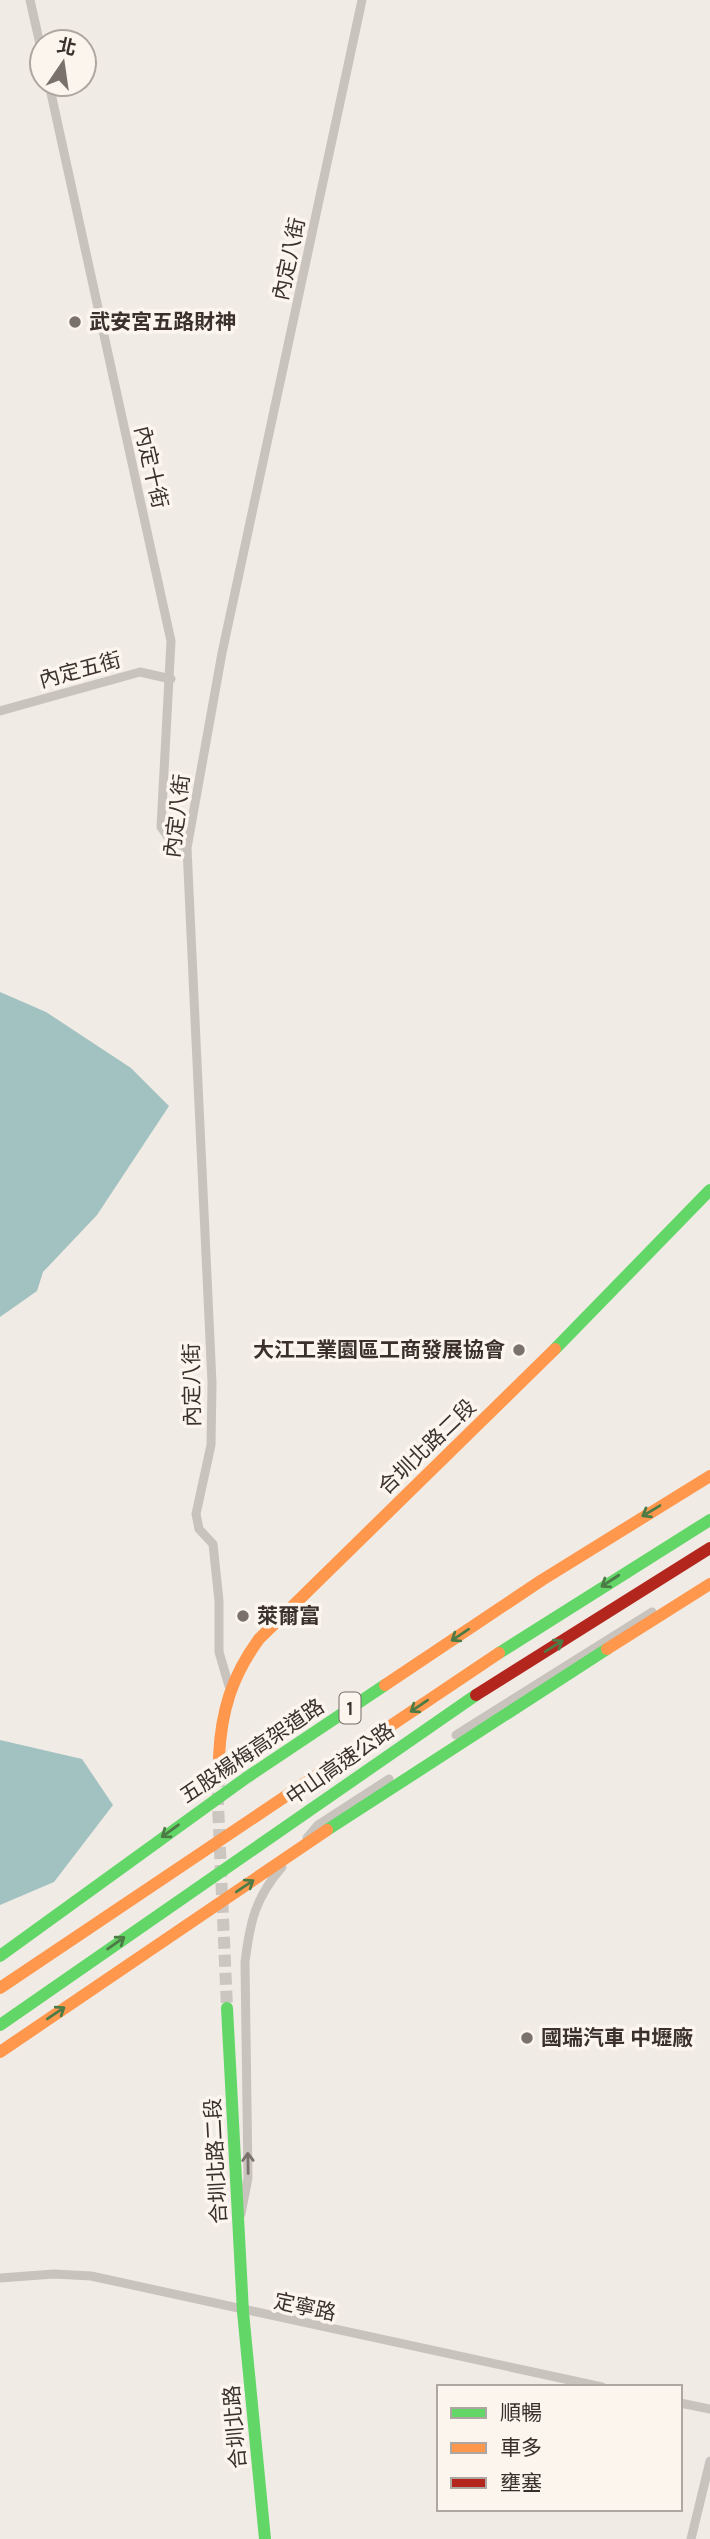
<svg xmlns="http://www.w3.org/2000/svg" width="710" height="2539" viewBox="0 0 710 2539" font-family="Karla,'Noto Sans TC',sans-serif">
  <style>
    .water { fill: #a1c2c1 }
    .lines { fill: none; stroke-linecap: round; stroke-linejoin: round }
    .secondary-tunnel { stroke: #ccc6c0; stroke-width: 12; stroke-dasharray: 12 6; stroke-linecap: butt }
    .street { stroke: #c9c3be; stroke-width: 9 }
    .fast { stroke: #63d668; stroke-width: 12 }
    .slow { stroke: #ff974d; stroke-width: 12 }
    .jam { stroke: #b3261e; stroke-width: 12 }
    .oneway { stroke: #4d7b46 }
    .oneway2 { stroke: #7b726d }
    .poi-dot { fill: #7a716c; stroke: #fbf5ee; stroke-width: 2.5 }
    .labels { text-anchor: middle; stroke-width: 7; stroke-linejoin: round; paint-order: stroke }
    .shield { fill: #fbf5ee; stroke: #756b66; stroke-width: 2 }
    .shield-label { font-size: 19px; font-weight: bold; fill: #3b302b }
    .street-label { font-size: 21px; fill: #3b302b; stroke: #fbf5ee }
    .poi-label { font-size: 21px; font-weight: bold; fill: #3b302b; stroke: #fbf5ee; text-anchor: start }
  </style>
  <rect width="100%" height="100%" fill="#f0ebe5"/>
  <path class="water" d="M0,992L46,1012L131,1068L169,1106L97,1215L43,1272L37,1291L0,1317Z
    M0,1740L82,1759L113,1805L54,1882L0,1905Z"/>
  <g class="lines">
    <path class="secondary-tunnel" d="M219,1757L218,1805L227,2008"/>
    <path class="street" d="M30,0L42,53
      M49,84L171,641L161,827L170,840L187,848
      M0,711L140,672L171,679
      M229,1686L219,1652V1601L213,1544L199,1529L196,1514L211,1445L212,1383L187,848L222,653L362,0
      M456,1735L652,1612
      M307,1838L318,1825L389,1779
      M241,2214L248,2178L245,1962C250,1922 255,1898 282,1867
      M0,2278L54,2274L91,2276L602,2387
      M680,2403L710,2409
      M691,2539L710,2461"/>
    <path class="fast" d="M555,1349L710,1190
      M499,1653L710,1520
      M327,1830L607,1649
      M0,1956L246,1778L385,1685
      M227,2008L243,2312L265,2539
      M0,2025L476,1695"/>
    <path class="slow" d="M607,1649L710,1584
      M385,1685L542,1580L710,1476
      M219,1757C221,1711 232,1676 259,1639L555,1349
      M0,1988L499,1653
      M0,2052L327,1830"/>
    <path class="jam" d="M476,1695L710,1548"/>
  </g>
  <defs><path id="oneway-shaft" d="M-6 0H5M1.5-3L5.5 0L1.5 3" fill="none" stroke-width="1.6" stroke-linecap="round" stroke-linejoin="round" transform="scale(1.75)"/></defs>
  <g class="oneway">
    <use href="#oneway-shaft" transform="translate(651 1511) rotate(149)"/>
    <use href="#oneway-shaft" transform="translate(610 1581) rotate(147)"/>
    <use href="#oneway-shaft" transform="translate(460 1635) rotate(146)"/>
    <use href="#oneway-shaft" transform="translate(554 1646) rotate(-32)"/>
    <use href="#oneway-shaft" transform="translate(419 1706) rotate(146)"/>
    <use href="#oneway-shaft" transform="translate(170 1831) rotate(144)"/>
    <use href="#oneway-shaft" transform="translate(245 1886) rotate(-34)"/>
    <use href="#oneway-shaft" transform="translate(116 1943) rotate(-35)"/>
    <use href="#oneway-shaft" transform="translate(56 2013) rotate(-34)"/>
  </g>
  <use class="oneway2" href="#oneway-shaft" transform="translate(248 2163) rotate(-91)"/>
  <g class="poi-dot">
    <circle cx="75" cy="322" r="7"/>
    <circle cx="519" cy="1350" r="7"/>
    <circle cx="243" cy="1616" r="7"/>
    <circle cx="527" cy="2038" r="7"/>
  </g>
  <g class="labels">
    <rect class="shield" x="339.5" y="1692.5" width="21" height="31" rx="5"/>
    <g class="shield-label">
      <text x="350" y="1715">1</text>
    </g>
    <g class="street-label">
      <text transform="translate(289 259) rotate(-78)" y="7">內定八街</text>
      <text transform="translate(151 467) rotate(77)" y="7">內定十街</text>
      <text transform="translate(80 670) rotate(-15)" y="7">內定五街</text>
      <text transform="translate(177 816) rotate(-83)" y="7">內定八街</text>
      <text transform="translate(192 1385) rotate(-91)" y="7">內定八街</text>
      <text transform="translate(427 1447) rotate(-44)" y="7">合圳北路二段</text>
      <text transform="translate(252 1751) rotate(-34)" y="7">五股楊梅高架道路</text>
      <text transform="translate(340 1764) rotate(-35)" y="7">中山高速公路</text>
      <text transform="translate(216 2161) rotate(-93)" y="7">合圳北路二段</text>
      <text transform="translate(305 2307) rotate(12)" y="7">定寧路</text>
      <text transform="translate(235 2427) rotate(-95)" y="7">合圳北路</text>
    </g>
    <g class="poi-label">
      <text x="89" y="329">武安宮五路財神</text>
      <text x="505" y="1357" text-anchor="end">大江工業園區工商發展協會</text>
      <text x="257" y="1623">萊爾富</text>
      <text x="541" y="2045">國瑞汽車 中壢廠</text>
    </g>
  </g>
  <rect x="437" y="2385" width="245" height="126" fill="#fbf5ee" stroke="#aea6a0" stroke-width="2"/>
  <rect x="451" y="2408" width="35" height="10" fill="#63d668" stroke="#aea6a0" stroke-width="2"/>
  <text x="500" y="2420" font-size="21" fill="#3b302b">順暢</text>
  <rect x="451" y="2443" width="35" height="10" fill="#ff974d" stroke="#aea6a0" stroke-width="2"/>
  <text x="500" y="2455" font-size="21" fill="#3b302b">車多</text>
  <rect x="451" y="2478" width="35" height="10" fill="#b3261e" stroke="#aea6a0" stroke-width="2"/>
  <text x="500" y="2490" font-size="21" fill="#3b302b">壅塞</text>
  <g transform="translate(63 63) rotate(13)"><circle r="33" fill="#fbf5ee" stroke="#aea6a0" stroke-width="2"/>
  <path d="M0-5L12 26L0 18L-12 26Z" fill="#7a716c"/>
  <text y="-10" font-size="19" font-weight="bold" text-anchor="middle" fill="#3b302b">北</text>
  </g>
</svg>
